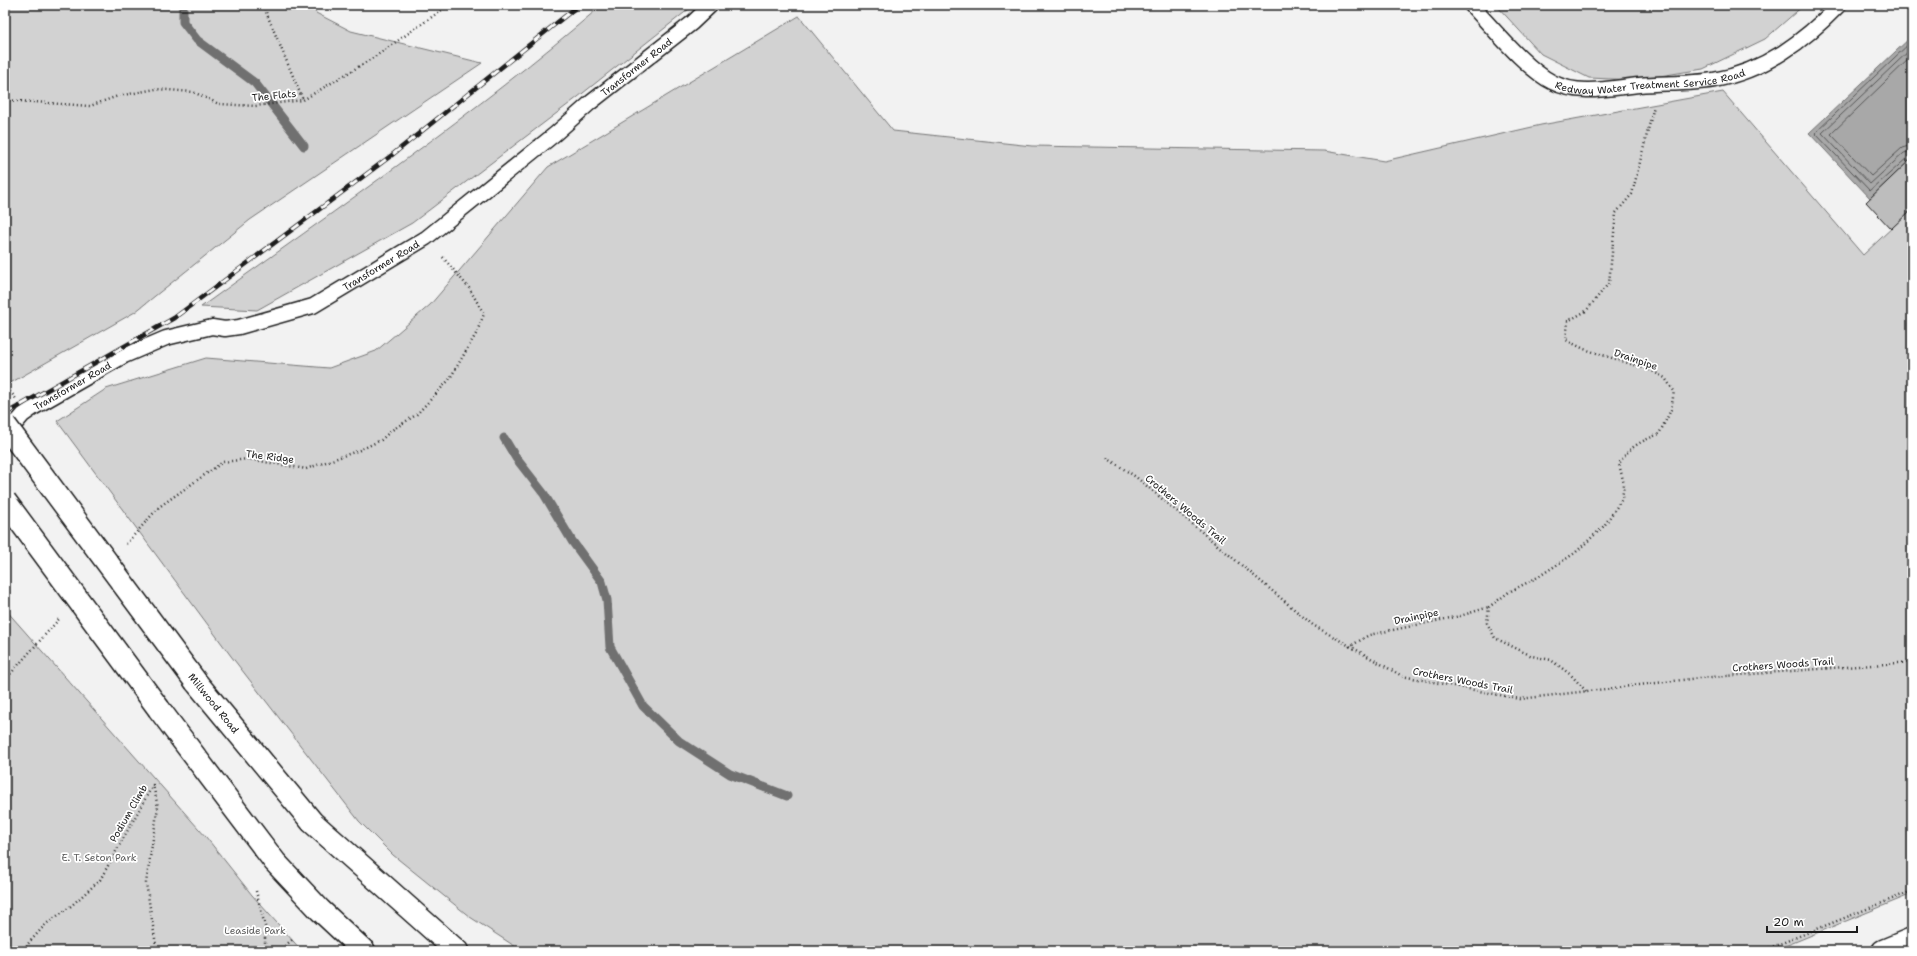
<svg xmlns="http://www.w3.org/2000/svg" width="1917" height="956" viewBox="0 0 1917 956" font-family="'Shantell Sans',sans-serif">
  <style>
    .green { fill: #d2d2d2; stroke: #777 }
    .water { fill: #a8a8a8; stroke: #707070 }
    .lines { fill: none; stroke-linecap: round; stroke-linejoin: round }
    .shore { stroke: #545454; stroke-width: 1 }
    .stream { stroke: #707070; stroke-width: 9 }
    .building { fill: #bdbdbd; stroke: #1c1c1c }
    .lane-casing { stroke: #1c1c1c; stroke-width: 17 }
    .secondary-casing { stroke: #1c1c1c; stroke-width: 25 }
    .path { stroke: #1c1c1c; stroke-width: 2.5; stroke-dasharray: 1 3; stroke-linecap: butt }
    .lane { stroke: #fff; stroke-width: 14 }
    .secondary { stroke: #fff; stroke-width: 22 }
    .rail-casing { stroke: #1c1c1c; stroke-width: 4.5 }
    .rail { stroke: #fff; stroke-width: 3; stroke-dasharray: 9; stroke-linecap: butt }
    .secondary-bridge-casing { stroke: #1c1c1c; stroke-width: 25; stroke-linecap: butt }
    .path-bridge { stroke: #1c1c1c; stroke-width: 2.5; stroke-dasharray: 1 3; stroke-linecap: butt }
    .secondary-bridge { stroke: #fff; stroke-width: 22 }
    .labels { text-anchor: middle; stroke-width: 3.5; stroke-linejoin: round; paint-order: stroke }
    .street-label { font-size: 10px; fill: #1c1c1c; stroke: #fff }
    .park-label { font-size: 10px; fill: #5c5c5c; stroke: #fff }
  </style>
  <rect width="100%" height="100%" fill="#f2f2f2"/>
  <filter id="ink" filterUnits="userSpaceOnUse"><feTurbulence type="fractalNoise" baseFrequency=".025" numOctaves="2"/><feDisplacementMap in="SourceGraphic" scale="8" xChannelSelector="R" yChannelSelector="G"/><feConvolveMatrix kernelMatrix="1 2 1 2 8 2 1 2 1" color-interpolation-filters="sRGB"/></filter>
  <g filter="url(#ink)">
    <path class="green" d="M5,5H312L316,13L351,31L482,63L250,220L135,312L5,386Z
      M602,5H694L578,97L412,223L257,310L201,307C337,209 475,114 602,5Z
      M1496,5H1804L1765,39L1703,69L1635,80L1589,78L1541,54Z
      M799,16L893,131L1032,146L1324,151L1384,161L1541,125L1723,92L1863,255L1912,209V894L1773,951H522L470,917L393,855L359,821L231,656L57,421L106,389L206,358L329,368L376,351L430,305L548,167Z
      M5,609L206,837L252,895L302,951H5Z"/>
    <path class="water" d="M1912,36V158L1870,198L1809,133Z"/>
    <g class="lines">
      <path class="shore" d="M1912,41L1815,133L1870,191L1908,157L1912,156
        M1912,48L1822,133L1870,184L1904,153L1912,151
        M1912,56L1831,134L1871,176L1902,148L1912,145"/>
      <path class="stream" d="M183,5V22L197,40L255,83L304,146
        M504,438L516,458L544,494L572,541L602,582L607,600L610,647L643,706L679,741L730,774L787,796"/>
    </g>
    <path class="building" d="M1912,158V209L1891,229L1866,202Z"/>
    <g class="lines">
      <defs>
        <g id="lane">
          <path id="s1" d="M1471,5C1492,27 1526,69 1552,82C1579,96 1610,88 1639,85C1664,83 1690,84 1714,80C1765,71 1804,41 1839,5"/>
          <path id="s2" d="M5,436L23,415L33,408L124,356L166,338L212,327L225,329L239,327L313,306L426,238L555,134L590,103L692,23L711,5"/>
        </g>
        <path id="secondary" d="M196,682L312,822L457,951
          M159,709L275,862L320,910L364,951
          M1883,951L1912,939"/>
      </defs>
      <use href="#lane" class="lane-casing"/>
      <use href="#secondary" class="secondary-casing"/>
      <path class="path" d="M263,5L303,100
        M5,100L90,106L118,96L156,89L193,92L219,104L255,106L303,100L373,58L449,5
        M1107,458L1136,477L1313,625L1402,676L1520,699L1699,678L1912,662
        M126,544L159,507L223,462L248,459L306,469L360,450L381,440L392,430L416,415L449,380L476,334L484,314L469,288L441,255
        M1349,647L1369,635L1460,616L1489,607
        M5,680L59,619
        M1586,691L1571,675L1551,660L1532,656L1495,638L1487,623L1489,607L1509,592L1538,577L1575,553L1604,526L1622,499L1624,484L1619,464C1628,447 1642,441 1659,434L1671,410L1674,391L1665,378L1650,370L1584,349L1566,340L1568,321L1586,311L1609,283L1616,213L1632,194L1654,106
        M256,891L265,926V951
        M19,951L26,946L46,924L71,906L100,880L153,785L158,807L146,883L157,951
        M279,951L293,939
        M1762,951L1912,891"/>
      <use href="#lane" class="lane"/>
      <use href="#secondary" class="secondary"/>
      <defs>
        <path id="rail" d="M5,414L174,318L392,155L579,5"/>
      </defs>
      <use href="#rail" class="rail-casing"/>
      <use href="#rail" class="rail"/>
      <defs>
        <path id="secondary-bridge" d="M5,425L196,682
          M5,501L159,709"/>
      </defs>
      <use href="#secondary-bridge" class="secondary-bridge-casing"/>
      <path class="path-bridge" d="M5,385L17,400"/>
      <use href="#secondary-bridge" class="secondary-bridge"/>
    </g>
  </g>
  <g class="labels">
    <g class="street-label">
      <text dy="4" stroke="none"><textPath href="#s2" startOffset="745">Transformer Road</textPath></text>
      <text dy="4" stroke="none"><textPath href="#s1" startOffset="212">Redway Water Treatment Service Road</textPath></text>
      <text transform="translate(274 95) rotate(-6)" y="4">The Flats</text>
      <text dy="4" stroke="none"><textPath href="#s2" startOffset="421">Transformer Road</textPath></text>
      <text transform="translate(1636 359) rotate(19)" y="4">Drainpipe</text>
      <text dy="4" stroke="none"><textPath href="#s2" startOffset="85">Transformer Road</textPath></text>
      <text transform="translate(270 456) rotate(7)" y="4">The Ridge</text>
      <text transform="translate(1186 509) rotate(40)" y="4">Crothers Woods Trail</text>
      <text transform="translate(1416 616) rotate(-12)" y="4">Drainpipe</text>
      <text transform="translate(1783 664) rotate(-4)" y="4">Crothers Woods Trail</text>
      <text transform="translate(1463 680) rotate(11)" y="4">Crothers Woods Trail</text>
      <text transform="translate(214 703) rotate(51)" y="4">Millwood Road</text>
      <text transform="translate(128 813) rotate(-60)" y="4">Podium Climb</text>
    </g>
    <g class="park-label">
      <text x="99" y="861">E. T. Seton Park</text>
      <text x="255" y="934">Leaside Park</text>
    </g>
  </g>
  <rect width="1917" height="956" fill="none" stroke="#fff" stroke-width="20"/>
  <rect x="10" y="10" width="1897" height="936" fill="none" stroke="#1c1c1c" stroke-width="1.5" filter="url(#ink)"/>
  <path d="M1767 926v6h90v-6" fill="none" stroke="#1c1c1c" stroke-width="2"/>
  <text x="1773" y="926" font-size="12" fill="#1c1c1c" stroke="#ffffff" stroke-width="3" paint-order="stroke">20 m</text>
</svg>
